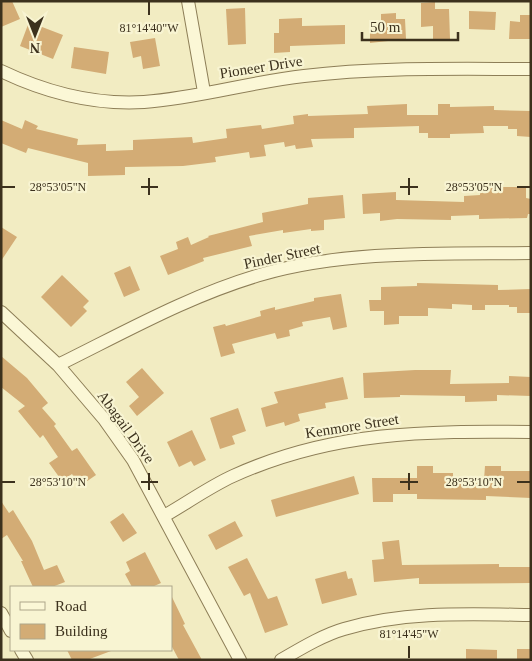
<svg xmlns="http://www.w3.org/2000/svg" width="532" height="661" viewBox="0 0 532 661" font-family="'Times New Roman',serif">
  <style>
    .building { fill: #d3ac75 }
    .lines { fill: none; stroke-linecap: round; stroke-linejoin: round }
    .minor-casing { stroke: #8d7e57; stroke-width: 14 }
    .minor { stroke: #fbf7d6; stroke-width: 12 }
    .ticks { fill: none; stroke: #3c311d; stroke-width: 2 }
    .labels { text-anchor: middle; stroke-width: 4.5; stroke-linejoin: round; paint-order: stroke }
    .street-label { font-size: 15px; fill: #3c311d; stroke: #f8f4d2 }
    .ticks-label { font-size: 12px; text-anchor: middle; fill: #3c311d; stroke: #f8f4d2; stroke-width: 4.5; stroke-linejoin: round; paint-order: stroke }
  </style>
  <rect width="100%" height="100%" fill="#f2ecc2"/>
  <path class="building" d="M1,1H12L20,19L1,27Z
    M435,2V9H449L450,39H433V26L421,27V3Z
    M245,8L246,44L228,45L226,9Z
    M469,11L496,12L495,30L469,29Z
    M396,13V19H405L406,39L370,43V21H381V14Z
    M520,15H531V39H509L510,21L520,22Z
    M302,18V26L345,25V44L290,46V52L274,53V33H279V19Z
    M29,22L63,35L53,59L20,46Z
    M155,38L160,66L143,69L141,56L133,58L130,42Z
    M74,47L109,52L106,74L71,68Z
    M407,104V115H438V104H450V107L494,106V110L531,111V137L517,136V129H508V126H483L484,133L450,134V138H428V133H419V126L354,128V138L311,139L313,147L296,149L295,145L285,147L284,142L264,145L266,156L250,158L249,152L215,157L216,162L183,166L125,167V175L88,176V163L28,148L26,153L1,143V120L22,129L25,120L38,126L36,129L78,139L77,145L106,144V151L133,150V140L192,137L193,143L227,138L226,129L261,125L262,129L294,124L293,116L308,114V116L368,114L367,106Z
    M480,187H526V198L531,199V214H528L527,218L479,219V215L451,216V220L397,219L380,221V213L363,214L362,194L396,192V200L464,202V196L480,195Z
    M343,195L345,218L324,220V230L311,231V229L283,233V230L249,236L252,246L203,258L204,261L168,275L160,256L178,249L176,242L188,237L191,245L209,237L208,236L263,222L262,213L308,204V198Z
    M1,227L17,237L1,261Z
    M130,266L140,290L124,297L114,273Z
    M62,275L89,301L83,307L87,311L71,327L41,297Z
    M417,283L498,285V290L531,289V313H517V307H509V305H485V310H472V305L452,304V309L428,308V316H399V324L384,325V311H370L369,300H381V287L417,286Z
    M341,294L347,327L333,330L330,317L302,322L303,326L289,330L290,336L277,339L275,333L232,344L235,353L221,357L213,327L225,324L226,326L261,316L260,311L275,307V310L314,301V298Z
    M1,356L27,378L48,403L42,408L56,424L54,426L72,451L77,448L96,475L80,486L72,474L62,481L49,463L58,457L43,435L40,438L18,411L25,406L1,387Z
    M142,368L164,393L137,416L129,406L139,397L126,382Z
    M415,370H451L450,384L509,383V376L531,377V396L497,395V401L465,402V396L400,395V397L364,398L363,373Z
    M343,377L348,399L325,403L326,408L298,414L300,421L285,426L284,422L266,427L261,408L278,403L274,392Z
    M238,408L246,431L232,436L235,444L220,449L210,418Z
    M192,430L206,460L194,466L191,461L179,467L167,442Z
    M417,466H433V473H453V479L484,480L485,466H501V471H531V498L486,496V500L417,499V494H393V502H373L372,478H417Z
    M354,476L359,494L276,517L271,500Z
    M1,501L9,513L13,510L32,541L44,570L57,565L65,582L52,587H33L21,561H23L7,535L1,539Z
    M123,513L137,533L123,542L110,522Z
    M235,521L243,536L216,550L208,535Z
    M399,540L402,565L499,564V567H531V583L419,584V578L374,582L372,560L384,559L382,542Z
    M145,552L161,583L152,587H132L125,574L130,571L126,562Z
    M247,558L268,599L277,596L288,625L265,633L250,593L244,596L228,567Z
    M346,571L348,579L352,578L357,595L322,604L315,579Z
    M171,595L185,624L183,625L202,660H179L171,645Z
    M466,649L497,650V660H466Z
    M517,649H531V660H517Z
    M67,650H111V651L87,660H72Z"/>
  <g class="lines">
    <defs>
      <path id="minor" d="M188,1L204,92
        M1,71C45,92 95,105 144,102C198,98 250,82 304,76C379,67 455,69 531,69
        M1,312L58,365L104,419L133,460L240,660
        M58,365C125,332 190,295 263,274C347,250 444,254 531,253
        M164,516C187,503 209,487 233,476C332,431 425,431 531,432
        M1,613L11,631
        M21,650L27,660
        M281,660C300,649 323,635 344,629C405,611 467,614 531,615"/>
    </defs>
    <use href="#minor" class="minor-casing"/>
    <use href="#minor" class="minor"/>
  </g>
  <path class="ticks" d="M149,2V15M149,178V195M409,178V195M2,187H15M141,187H158M400,187H418M517,187H530M149,473V490M409,473V490M2,482H15M141,482H158M400,482H418M517,482H530M409,646V658"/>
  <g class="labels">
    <g class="street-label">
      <text transform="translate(261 67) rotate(-9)" y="5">Pioneer Drive</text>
      <text transform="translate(282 256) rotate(-12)" y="5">Pinder Street</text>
      <text transform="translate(352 426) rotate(-9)" y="5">Kenmore Street</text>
      <text transform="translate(126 427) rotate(54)" y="5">Abagail Drive</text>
    </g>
  </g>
  <g class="ticks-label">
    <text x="149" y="32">81°14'40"W</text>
    <text x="474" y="191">28°53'05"N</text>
    <text x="58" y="191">28°53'05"N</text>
    <text x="474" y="486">28°53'10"N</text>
    <text x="58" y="486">28°53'10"N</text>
    <text x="409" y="638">81°14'45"W</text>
  </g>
  <rect width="532" height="661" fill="none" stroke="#3c311d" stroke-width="5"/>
  <rect x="10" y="586" width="162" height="65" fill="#f8f4d2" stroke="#ada68a"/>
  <rect x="20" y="602" width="25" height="8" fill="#fbf7d6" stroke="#ada68a"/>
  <text x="55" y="611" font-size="15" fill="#3c311d">Road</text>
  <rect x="20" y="624" width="25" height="15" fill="#d3ac75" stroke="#ada68a"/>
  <text x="55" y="636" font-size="15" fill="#3c311d">Building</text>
  <g transform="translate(35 35) rotate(180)" stroke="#f8f4d2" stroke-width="4" paint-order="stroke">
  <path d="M0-4L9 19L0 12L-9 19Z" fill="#3c311d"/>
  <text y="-8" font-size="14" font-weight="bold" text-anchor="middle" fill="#3c311d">N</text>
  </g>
  <path d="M362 32v8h96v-8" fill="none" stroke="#3c311d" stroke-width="2.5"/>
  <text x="370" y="32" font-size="15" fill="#3c311d" stroke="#f8f4d2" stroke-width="4" paint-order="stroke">50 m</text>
</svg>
